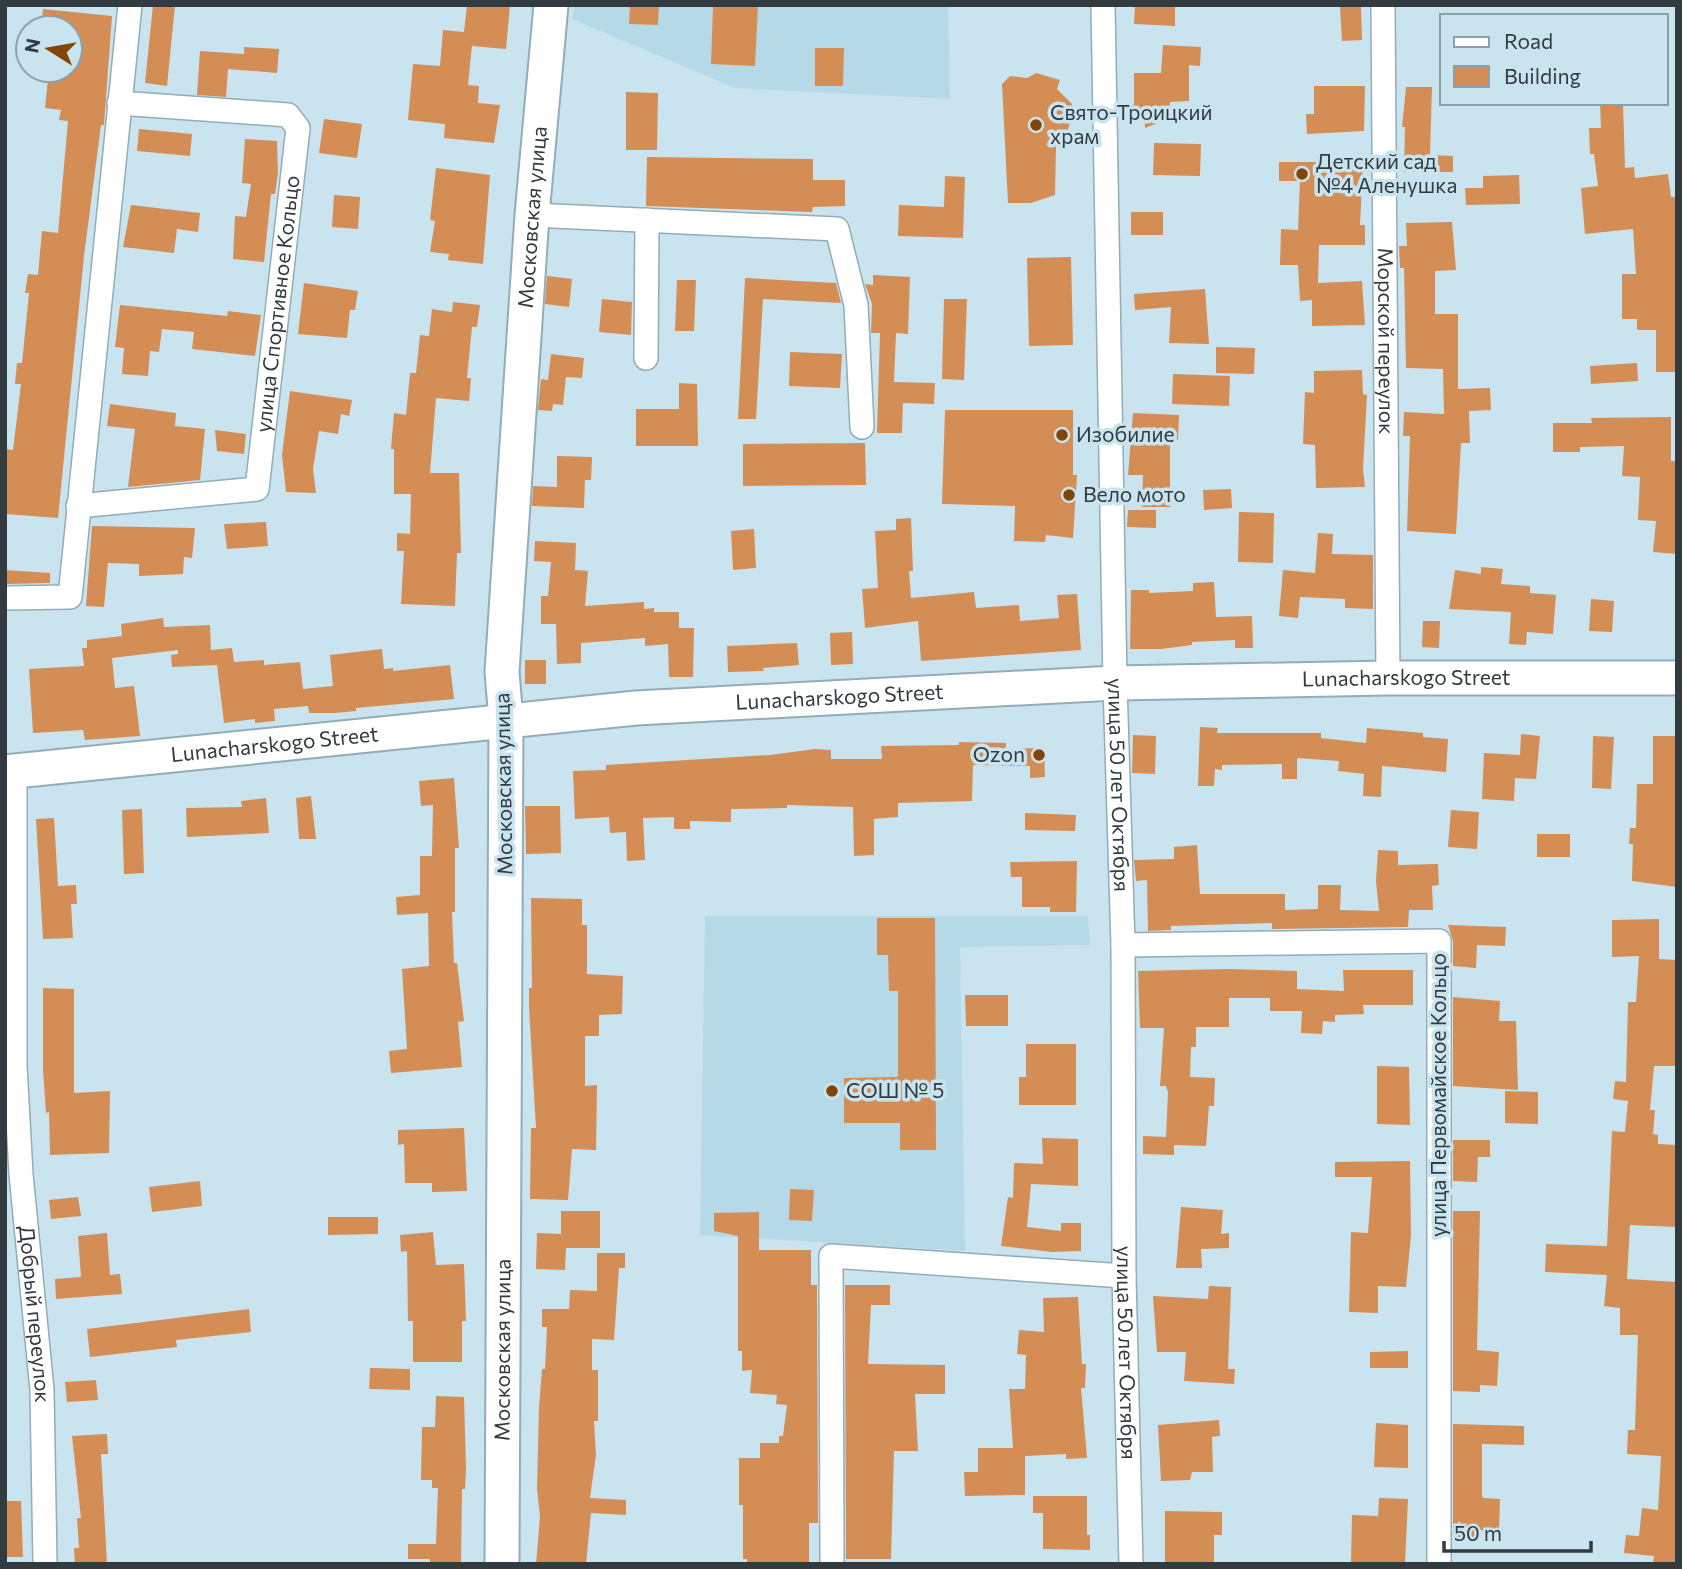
<svg xmlns="http://www.w3.org/2000/svg" width="1682" height="1569" viewBox="0 0 1682 1569" font-family="Commissioner,sans-serif">
  <style>
    .built { fill: #b6d9e8 }
    .building { fill: #d58d56 }
    .lines { fill: none; stroke-linecap: round; stroke-linejoin: round }
    .street-casing { stroke: #93acb7; stroke-width: 26 }
    .secondary-casing { stroke: #93acb7; stroke-width: 37 }
    .street { stroke: #fff; stroke-width: 23 }
    .secondary { stroke: #fff; stroke-width: 33 }
    .poi-dot { fill: #834505; stroke: #c9e4ef; stroke-width: 2.5 }
    .labels { text-anchor: middle; stroke-width: 7; stroke-linejoin: round; paint-order: stroke }
    .poi-label { font-size: 21px; fill: #313b40; stroke: #c9e4ef; text-anchor: start }
    .street-label { font-size: 21px; fill: #313b40; stroke: #c9e4ef }
  </style>
  <rect width="100%" height="100%" fill="#c9e4ef"/>
  <path class="built" d="M575,5H948L950,99L735,88L572,19Z
    M705,916H1088L1090,945L960,947L965,1251L700,1235Z"/>
  <path class="building" d="M153,5H175L167,86L145,83Z
    M467,5H510L506,49L472,46L468,85L479,86L478,103L500,105L494,143L444,138L445,124L408,120L413,64L440,66L443,30L464,32Z
    M630,5H659L658,25L629,24Z
    M713,5H758L755,66L711,64Z
    M1135,5H1175V26L1134,24Z
    M1340,7H1361L1362,40L1342,41Z
    M43,9L112,16L104,125H101L84,256L58,518L5,514V449L13,450L21,384H15L17,363H22L29,293H25L28,274L38,275L42,231L58,233L68,121L59,120L61,110L45,108L49,70H70V28H41Z
    M1163,45L1201,47L1200,66L1189,65V101L1170,102V118L1145,128V121H1130L1131,105H1134V73H1161Z
    M244,47L279,49L277,73L228,69L226,97L197,95L200,51L244,54Z
    M815,48H844L843,86H815Z
    M1036,73L1060,80L1057,89L1072,104L1073,110L1065,141L1056,146L1055,195L1031,203H1008L1002,84L1010,76L1027,78Z
    M1314,86H1365L1364,131L1307,134L1306,114H1314Z
    M1406,87H1432L1430,155L1453,156V172H1404L1405,127H1402Z
    M626,92L658,93L657,150H626Z
    M1600,103H1623L1625,168L1634,167L1635,178L1668,174L1671,197H1677V372H1656V330H1637V319H1622V274H1636L1633,229L1585,234L1581,188L1598,186L1594,154H1590L1589,128H1601Z
    M324,119L362,124L357,158L319,153Z
    M139,129L192,134L190,156L137,151Z
    M245,139L277,141L278,173L275,194H271L264,262L233,259L235,216L246,217L251,184L242,183Z
    M1154,143L1201,144L1200,176L1153,175Z
    M647,157L813,159V180H845V206L813,207L812,212L646,206Z
    M1279,162H1363L1360,225H1365V245H1319L1318,283L1362,281L1365,325L1312,326V300L1300,301L1298,265H1280L1281,229L1298,230L1300,181H1279Z
    M436,168L490,175L483,264L448,260L449,254L430,252L435,221L430,220Z
    M1519,175L1520,204L1466,205L1465,188H1483V176Z
    M945,176L965,177L963,238L898,236L899,205L944,207Z
    M334,195L360,197L358,229L332,227Z
    M131,205L200,213L198,232L177,229L174,253L123,247Z
    M1131,212H1163V235H1131Z
    M1452,222L1456,270L1435,271V314H1458V389L1490,388L1491,410L1469,411L1470,443H1461L1456,534L1407,531L1410,436H1403L1404,412L1444,414L1443,369L1406,368L1404,268H1400L1399,246H1407L1406,223Z
    M1071,257L1073,345L1029,346L1027,258Z
    M873,275L910,277L908,334L896,333L894,382L935,383L934,404L903,403L902,433H877L880,333H871L872,304L865,284L873,285Z
    M547,276L572,279L569,307L545,304Z
    M745,278L836,283L841,303L763,299L756,419H738Z
    M677,280H696L694,331H675Z
    M304,283L358,291L355,310H350L347,338L298,334Z
    M1205,289L1209,344L1169,343L1171,307L1135,310L1134,294Z
    M602,299L632,302L631,335L599,332Z
    M944,299H967L964,380L942,379Z
    M453,302L480,305L477,327H472L467,378H471L469,401L436,398L430,473H459L461,553H457L455,606L401,604L404,551H397V533L410,534L411,494H394V449H391L394,413L406,415L410,373H416L420,335L429,336L432,309L452,312Z
    M120,305L227,316L228,311L261,315L255,356L192,349L194,332L162,329L159,352L150,351L148,376L122,374L124,348L115,347Z
    M1216,347L1255,348L1254,374L1216,373Z
    M790,352L842,354L840,388L789,386Z
    M551,354L584,358L582,378L566,377L563,405L553,404L552,411L538,410L541,379L548,380Z
    M1637,363L1638,381L1591,384L1590,366Z
    M1362,370L1363,394L1367,395L1363,469L1365,487L1316,488L1315,445L1303,444L1305,392L1314,393V371Z
    M1173,374L1230,376L1229,406L1172,404Z
    M679,383L697,384L698,446H636V409H679Z
    M290,391L352,400L349,416L341,414L338,434L319,431L313,469L316,493L286,492L282,455Z
    M110,404L176,413L175,426L205,429L200,480L128,487L135,429L107,426Z
    M945,410H1073V475H1077L1073,538L1046,535L1045,542L1014,541L1015,506L942,504Z
    M1133,413L1179,415L1178,440L1170,439V507H1142L1143,475H1128Z
    M1671,417V461H1677V554L1653,552L1656,521L1638,520L1640,477L1622,476L1624,446L1580,447V452H1553V423H1592L1591,418Z
    M215,430L246,434L244,454L217,451Z
    M865,443L866,485L743,486V444Z
    M557,456L592,457L591,480H585L584,508L532,506L533,486L557,487Z
    M1231,489L1232,508L1204,510L1203,490Z
    M1128,510H1156V528L1127,527Z
    M1239,512L1274,513L1273,563L1238,562Z
    M911,518L913,571H909L911,598L974,592L976,608L1019,605L1020,621L1059,618L1057,595L1077,594L1081,650L921,661L918,621L865,628L862,589L878,588L875,531L896,530V519Z
    M266,522L268,546L227,549L224,524Z
    M92,526L195,528L192,558L184,557L183,574L139,576V564L108,563L104,607L86,606Z
    M754,529L756,568L733,570L731,531Z
    M1318,533L1333,534L1332,554L1373,555V609L1345,608V599L1300,597L1298,618L1279,616L1283,570L1315,573Z
    M535,541L576,543L575,570L588,571L585,606L644,602V609L654,608V612H679V628H694L693,677H669L668,644L645,646V638L581,643V663L557,664L556,624H541V596H548L551,562L534,561Z
    M1481,567L1503,569L1501,584L1530,586V593L1556,595L1553,634L1527,632L1526,645L1509,644L1511,612L1449,609L1455,570L1481,574Z
    M5,570L50,573V583L5,584Z
    M1214,582L1216,617L1252,616L1253,648H1235V640L1192,642V645L1161,649H1130L1131,590H1149V593L1193,591V583Z
    M1591,599L1614,601L1612,632L1589,631Z
    M163,618L164,627L210,625L211,650L232,648L234,662L264,660V665L300,662L303,689L333,686L330,655L382,649L384,669L393,668V671L450,665L454,699L356,708V711L335,713H309L308,706L274,709L275,721L255,723V719L224,723L217,665L172,667L171,655L178,654V650L112,658L115,688L134,686L140,736L85,740L83,730L33,733L29,669L84,666L82,648H87V640L122,636L121,624Z
    M1423,621H1440L1439,648L1422,647Z
    M852,632L853,664L831,665L830,633Z
    M797,643L799,665L763,668L764,671L728,672L727,646Z
    M525,660H546V684H525Z
    M1200,727L1218,728L1217,733H1321V738L1366,743L1367,728L1423,733V737L1448,739L1446,772L1382,766L1381,797L1363,796L1364,774L1338,771L1339,761L1297,758V779H1282V764L1222,765V770L1215,769L1214,786H1198Z
    M1521,734L1540,736L1536,779L1515,778L1514,801L1482,799L1484,753L1520,755Z
    M1133,735L1156,736L1155,774L1132,773Z
    M1593,736L1614,737L1611,789L1592,788Z
    M1653,736H1677V887L1632,881L1633,844H1629L1630,828H1636L1637,784H1653Z
    M959,742L1006,743V749L1044,748L1045,777L1030,778V766L973,765L972,801L898,803V817L874,819V855L854,856L853,807L787,805V808L731,809V822L690,821V829H674V817L643,818L645,860L627,861L626,832L610,833L609,817L575,819L573,771L606,770V765L770,755L815,749L831,750V759H882L881,746L959,745Z
    M454,778L459,848H455V912H452L454,963H457L464,1021L458,1022L462,1067L391,1073L389,1051L407,1049L402,969L429,966L428,913L397,915L396,897L420,895V856H432L433,805L421,806L419,781Z
    M311,796L316,839H299L296,798Z
    M266,798L269,833L187,837L186,808L242,807L241,801Z
    M525,806H560L561,853L526,854Z
    M142,809L144,873L124,874L122,810Z
    M1451,810L1479,812L1477,849L1448,847Z
    M1025,813L1076,815L1075,831L1025,830Z
    M54,818L58,886L76,885L77,904H71L73,938L43,939L36,819Z
    M1537,834H1570V857H1537Z
    M1197,845L1200,894H1285V910L1318,909V885H1341L1340,910L1379,911L1376,881L1378,850L1398,851V865L1438,864L1439,885L1432,886L1433,910H1409L1408,927L1272,929V923L1171,926V930L1148,931L1147,880L1136,881L1134,860L1174,859V847Z
    M1077,861L1076,912H1050V907H1022V877H1011L1010,862Z
    M531,898L582,899V925H587V974L623,976L622,1014L599,1015V1036H585V1086L597,1085L596,1150L572,1149L568,1200L530,1199L531,1128H536L529,1007V988H532Z
    M877,918H935L936,1150H900V1123H844V1078L898,1077V991H889L888,955H877Z
    M1659,919V959L1677,960V1066H1654L1650,1110H1655L1653,1134L1658,1135V1144L1676,1145L1677,1227L1630,1225L1627,1279L1677,1282V1564H1653L1654,1556L1624,1553L1626,1535L1639,1536L1642,1508L1658,1510L1661,1456L1627,1454L1628,1430H1635L1638,1335H1620V1308L1604,1306L1607,1275L1545,1272L1546,1244L1607,1246L1612,1131L1625,1132L1628,1101L1613,1099L1615,1081L1626,1082L1628,1002H1636L1639,956L1612,957V920Z
    M1448,925L1506,927L1505,946L1477,945L1476,968L1453,966V941Z
    M1229,969L1297,971V989L1344,991L1343,970H1413V1005H1363L1364,1014L1335,1015V1022L1323,1021L1322,1034L1301,1033L1302,1011H1270V998H1229V1027H1196V1047H1191L1190,1077L1215,1078L1214,1106H1209L1206,1146L1174,1145V1155L1143,1154V1136L1166,1137L1168,1092L1166,1086H1160L1164,1028H1140L1138,971Z
    M43,988L74,989V1093L110,1091L109,1153L50,1155L49,1112L46,1113L43,1070Z
    M965,995H1008V1026H966Z
    M1453,997L1500,1001L1499,1021H1516L1518,1090L1453,1086Z
    M1026,1044H1076V1105H1019V1077H1026Z
    M1377,1066L1409,1067L1410,1125L1377,1124Z
    M1505,1091L1538,1092V1124L1505,1123Z
    M464,1128L467,1191L432,1192V1183H405L404,1144L398,1145V1130Z
    M1042,1138L1078,1139V1186L1031,1184L1027,1227L1061,1231V1223H1081V1251L1052,1252L1001,1246L1008,1197L1013,1198L1014,1163L1043,1164Z
    M1453,1140H1490V1157H1478L1477,1182L1453,1181Z
    M1410,1161L1411,1235L1406,1287L1378,1286V1313L1349,1312L1351,1232L1368,1233L1372,1177H1335V1162Z
    M200,1181L202,1206L152,1212L149,1187Z
    M790,1189L814,1190L812,1221L789,1220Z
    M78,1197L81,1216L51,1219L49,1200Z
    M1181,1207L1223,1210L1221,1234L1229,1233V1248L1201,1249L1202,1268H1176Z
    M561,1211H600V1248H566L565,1270L536,1269L537,1233L561,1234Z
    M1453,1211H1480L1477,1350L1499,1352L1497,1386L1480,1385V1392L1453,1391Z
    M759,1212V1250H811V1285H817L818,1523H809V1564H747V1559H743V1505H739V1458H760V1443H779V1436H783L787,1405L776,1404L777,1395L750,1393L752,1370L742,1371V1351H738V1236L714,1231V1213Z
    M328,1217H378V1234L328,1235Z
    M433,1232L436,1265L464,1264L466,1321H462V1362H413V1321H408L407,1251L401,1252L400,1235Z
    M107,1233L110,1275L120,1274L122,1294L56,1299L55,1279L81,1277L78,1236Z
    M597,1253H625V1268H619L614,1340L592,1339V1370H598V1421H594L596,1455L590,1498L626,1500V1515L591,1513L586,1564H536L540,1517L537,1489L539,1407L542,1369H545L547,1327H542V1309H569L570,1290L597,1291Z
    M845,1285H890V1305H871L868,1364L945,1365V1394H915L918,1451H894L891,1559H846Z
    M1209,1286L1231,1287L1228,1369H1235L1234,1384L1184,1381L1186,1352H1157L1153,1296L1208,1299Z
    M1078,1297L1082,1364H1086L1085,1388H1081L1087,1458L1066,1459V1454L1025,1456V1495L965,1496L964,1472H978V1448H1013L1009,1389H1025L1026,1355L1017,1354L1019,1330L1044,1332L1043,1298Z
    M249,1309L251,1332L176,1340L177,1347L90,1357L87,1329Z
    M1408,1351V1368H1370V1352Z
    M370,1368L410,1369V1390L369,1389Z
    M96,1380L98,1400L67,1402L65,1382Z
    M436,1396L464,1397L466,1468L465,1489H462L461,1564H430V1559H408V1544H436L438,1488H432V1480H421L422,1427H435Z
    M1219,1420L1220,1436L1212,1437L1213,1472H1192L1190,1480L1161,1481L1158,1425Z
    M1376,1423L1408,1425V1468L1374,1467Z
    M1453,1424L1524,1426V1445L1482,1444V1495L1483,1498L1500,1499L1499,1531L1475,1530V1538L1453,1537Z
    M107,1434L108,1454H101L107,1564H75L74,1548H79L77,1518H81L72,1436Z
    M1033,1496H1087V1535H1090V1550L1043,1549V1513H1033Z
    M1379,1498L1408,1499L1405,1564L1351,1562L1352,1515L1378,1516Z
    M5,1501H21L23,1557H5Z
    M1165,1511L1222,1512V1535H1214V1564H1165Z"/>
  <g class="lines">
    <defs>
      <g id="street">
        <path id="s1" d="M1103,5L1115,683L1123,945L1124,1276L1131,1564"/>
        <path id="s2" d="M1383,5L1388,678"/>
        <path d="M532,215L837,229L856,305L862,427"/>
        <path d="M646,358L647,220"/>
        <path id="s3" d="M78,506L257,489L298,128L288,115L119,103"/>
        <path d="M5,598L70,597L130,5"/>
        <path id="s4" d="M15,771V1066L21,1174L42,1390L45,1564"/>
        <path d="M1123,945L1439,941V1564"/>
        <path d="M832,1564L831,1256L1124,1276"/>
      </g>
      <g id="secondary">
        <path id="s5" d="M5,772L636,708L1115,683L1388,678H1677"/>
        <path id="s6" d="M502,1564L506,720L502,672L532,215L551,5"/>
      </g>
    </defs>
    <use href="#street" class="street-casing"/>
    <use href="#secondary" class="secondary-casing"/>
    <use href="#street" class="street"/>
    <use href="#secondary" class="secondary"/>
  </g>
  <g class="poi-dot">
    <circle cx="1036" cy="125" r="7"/>
    <circle cx="1302" cy="174" r="7"/>
    <circle cx="1062" cy="435" r="7"/>
    <circle cx="1069" cy="495" r="7"/>
    <circle cx="1039" cy="755" r="7"/>
    <circle cx="832" cy="1091" r="7"/>
  </g>
  <g class="labels">
    <g class="poi-label">
      <text x="1050" y="120">Свято-Троицкий<tspan x="1050" dy="24">храм</tspan></text>
      <text x="1316" y="169">Детский сад<tspan x="1316" dy="24">№4 Аленушка</tspan></text>
      <text x="1076" y="442">Изобилие</text>
      <text x="1083" y="502">Вело мото</text>
      <text x="1025" y="762" text-anchor="end">Ozon</text>
      <text x="846" y="1098">СОШ № 5</text>
    </g>
    <g class="street-label">
      <text dy="7" stroke="none"><textPath href="#s6" startOffset="1348">Московская улица</textPath></text>
      <text dy="7" stroke="none"><textPath href="#s3" startOffset="366">улица Спортивное Кольцо</textPath></text>
      <text dy="7" stroke="none"><textPath href="#s2" startOffset="336">Морской переулок</textPath></text>
      <text dy="7" stroke="none"><textPath href="#s5" startOffset="1405">Lunacharskogo Street</textPath></text>
      <text dy="7" stroke="none"><textPath href="#s5" startOffset="838">Lunacharskogo Street</textPath></text>
      <text dy="7" stroke="none"><textPath href="#s5" startOffset="271">Lunacharskogo Street</textPath></text>
      <text transform="translate(504 784) rotate(-91)" y="7">Московская улица</text>
      <text dy="7" stroke="none"><textPath href="#s1" startOffset="780">улица 50 лет Октября</textPath></text>
      <text transform="translate(1439 1095) rotate(-90)" y="7">улица Первомайское Кольцо</text>
      <text dy="7" stroke="none"><textPath href="#s4" startOffset="544">Добрый переулок</textPath></text>
      <text dy="7" stroke="none"><textPath href="#s6" startOffset="214">Московская улица</textPath></text>
      <text dy="7" stroke="none"><textPath href="#s1" startOffset="1348">улица 50 лет Октября</textPath></text>
    </g>
  </g>
  <rect width="1682" height="1569" fill="none" stroke="#313b40" stroke-width="14"/>
  <rect x="1440" y="14" width="228" height="91" fill="#c9e4ef" stroke="#8ca0a9" stroke-width="2"/>
  <rect x="1454" y="37" width="35" height="10" fill="#ffffff" stroke="#8ca0a9" stroke-width="2"/>
  <text x="1504" y="49" font-size="21" fill="#313b40">Road</text>
  <rect x="1454" y="66" width="35" height="21" fill="#d58d56" stroke="#8ca0a9" stroke-width="2"/>
  <text x="1504" y="84" font-size="21" fill="#313b40">Building</text>
  <g transform="translate(49 49) rotate(281)"><circle r="33" fill="#c9e4ef" stroke="#8ca0a9" stroke-width="2"/>
  <path d="M0-5L12 26L0 18L-12 26Z" fill="#834505"/>
  <text y="-10" font-size="19" font-weight="bold" text-anchor="middle" fill="#313b40">N</text>
  </g>
  <path d="M1444 1541v10h147v-10" fill="none" stroke="#313b40" stroke-width="3.5"/>
  <text x="1454" y="1541" font-size="21" fill="#313b40" stroke="#c9e4ef" stroke-width="5" paint-order="stroke">50 m</text>
</svg>
